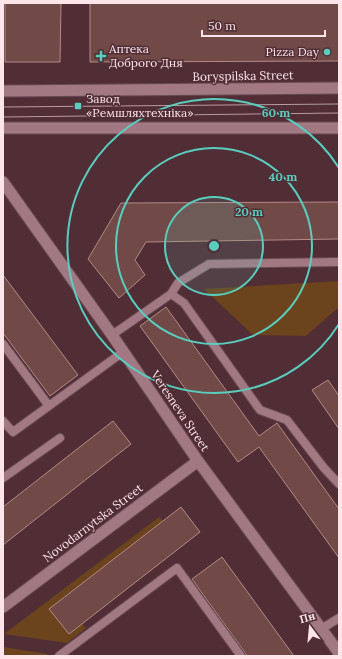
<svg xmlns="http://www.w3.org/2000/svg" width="342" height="659" viewBox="0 0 342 659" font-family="Lora,serif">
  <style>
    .green { fill: #6b431c }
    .building { fill: #714a48; stroke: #b58a86 }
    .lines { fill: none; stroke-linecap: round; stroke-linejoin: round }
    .service-casing { stroke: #694a53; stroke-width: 10 }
    .minor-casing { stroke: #694a53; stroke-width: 13 }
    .secondary-casing { stroke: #694a53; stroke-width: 13 }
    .service { stroke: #a27882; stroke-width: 8 }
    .minor { stroke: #a27882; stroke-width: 11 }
    .secondary { stroke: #a27882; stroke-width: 11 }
    .tram { stroke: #b99ca2; stroke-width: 1 }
    .ring { fill: none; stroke: #59cebe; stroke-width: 2 }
    .poi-dot { fill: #59cebe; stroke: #512d36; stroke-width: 1.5 }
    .labels { text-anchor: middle; stroke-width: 3; stroke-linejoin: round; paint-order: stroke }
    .poi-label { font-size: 12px; fill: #fde5ea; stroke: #512d36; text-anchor: start }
    .street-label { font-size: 12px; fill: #fde5ea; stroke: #512d36 }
    .centre { fill: #59cebe; stroke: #512d36; stroke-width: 2 }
    .ring-label { font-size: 12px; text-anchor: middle; font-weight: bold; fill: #59cebe; stroke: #512d36; stroke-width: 3; stroke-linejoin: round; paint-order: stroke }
  </style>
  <rect width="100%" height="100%" fill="#512d36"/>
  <path class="green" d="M339,281V307L306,336L253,335L204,289Z
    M159,517L163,521L50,609L69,634L82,624L86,628L67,643L4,634Z
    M3,647L48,654L46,656H3Z"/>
  <path class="building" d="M5,3H61L60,62H5Z
    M90,3H339V61L90,62Z
    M339,202V239L146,242L135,260L145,275L119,298L88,259L121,203Z
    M3,275L78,375L50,396L3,333Z
    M166,307L259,436L277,423L339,509V558L259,447L238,462L140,326Z
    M328,380L339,396V429L312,390Z
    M113,421L131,444L3,545V507Z
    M181,507L200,532L69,634L49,609Z
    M222,557L294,656H247L246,654L192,579Z"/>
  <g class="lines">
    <defs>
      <path id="service" d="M171,294L184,303L260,410L287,420L324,468L339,484
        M112,335L171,294L178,283L209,264L339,262
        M3,344L49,406
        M3,421L13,432L123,352
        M3,478L60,438
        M321,629L339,618
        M59,656L177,568L241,656"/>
      <path id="minor" d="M3,182L112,335L198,461L339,653
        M3,607L198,461"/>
      <path id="secondary" d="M3,91L339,88
        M3,128H339"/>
    </defs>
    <use href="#service" class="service-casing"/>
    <use href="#minor" class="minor-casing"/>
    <use href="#secondary" class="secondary-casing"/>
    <use href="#service" class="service"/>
    <use href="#minor" class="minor"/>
    <use href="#secondary" class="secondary"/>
    <path class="tram" d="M3,107L339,104
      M3,117L339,113"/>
  </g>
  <circle cx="214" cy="246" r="49" fill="#59cebe" fill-opacity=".12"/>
  <g class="ring">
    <circle cx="214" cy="246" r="49"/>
    <circle cx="214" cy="246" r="98"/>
    <path d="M339 324A147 147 0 1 1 339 168"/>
  </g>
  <g class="poi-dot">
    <circle cx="327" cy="52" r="4"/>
    <path d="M99 50h4v4h4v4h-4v4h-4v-4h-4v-4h4z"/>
    <rect x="74" y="102" width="8" height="8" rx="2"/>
  </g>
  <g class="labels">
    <g class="poi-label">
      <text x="109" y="53">Аптека<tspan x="109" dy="14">Доброго Дня</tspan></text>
      <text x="319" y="56" text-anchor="end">Pizza Day</text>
      <text x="86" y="103">Завод<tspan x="86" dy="14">«Ремшляхтехніка»</tspan></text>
    </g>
    <g class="street-label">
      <text transform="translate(243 76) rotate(-1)" y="4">Boryspilska Street</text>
      <text transform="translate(180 411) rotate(56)" y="4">Veresneva Street</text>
      <text transform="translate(93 523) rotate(-37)" y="4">Novodarnytska Street</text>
    </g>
  </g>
  <circle cx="214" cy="246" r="6" class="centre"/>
  <g class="ring-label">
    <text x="276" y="117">60 m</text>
    <text x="283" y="181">40 m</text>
    <text x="249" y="216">20 m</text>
  </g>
  <rect width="342" height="659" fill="none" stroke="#fde5ea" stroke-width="8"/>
  <g transform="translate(310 627) rotate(344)" stroke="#512d36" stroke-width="3" paint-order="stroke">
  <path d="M0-3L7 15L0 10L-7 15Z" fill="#fde5ea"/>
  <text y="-6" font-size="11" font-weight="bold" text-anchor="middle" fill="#fde5ea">Пн</text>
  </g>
  <path d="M202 30v6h123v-6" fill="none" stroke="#fde5ea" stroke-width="2"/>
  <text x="208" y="30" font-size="12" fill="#fde5ea" stroke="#512d36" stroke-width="3" paint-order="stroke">50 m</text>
</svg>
